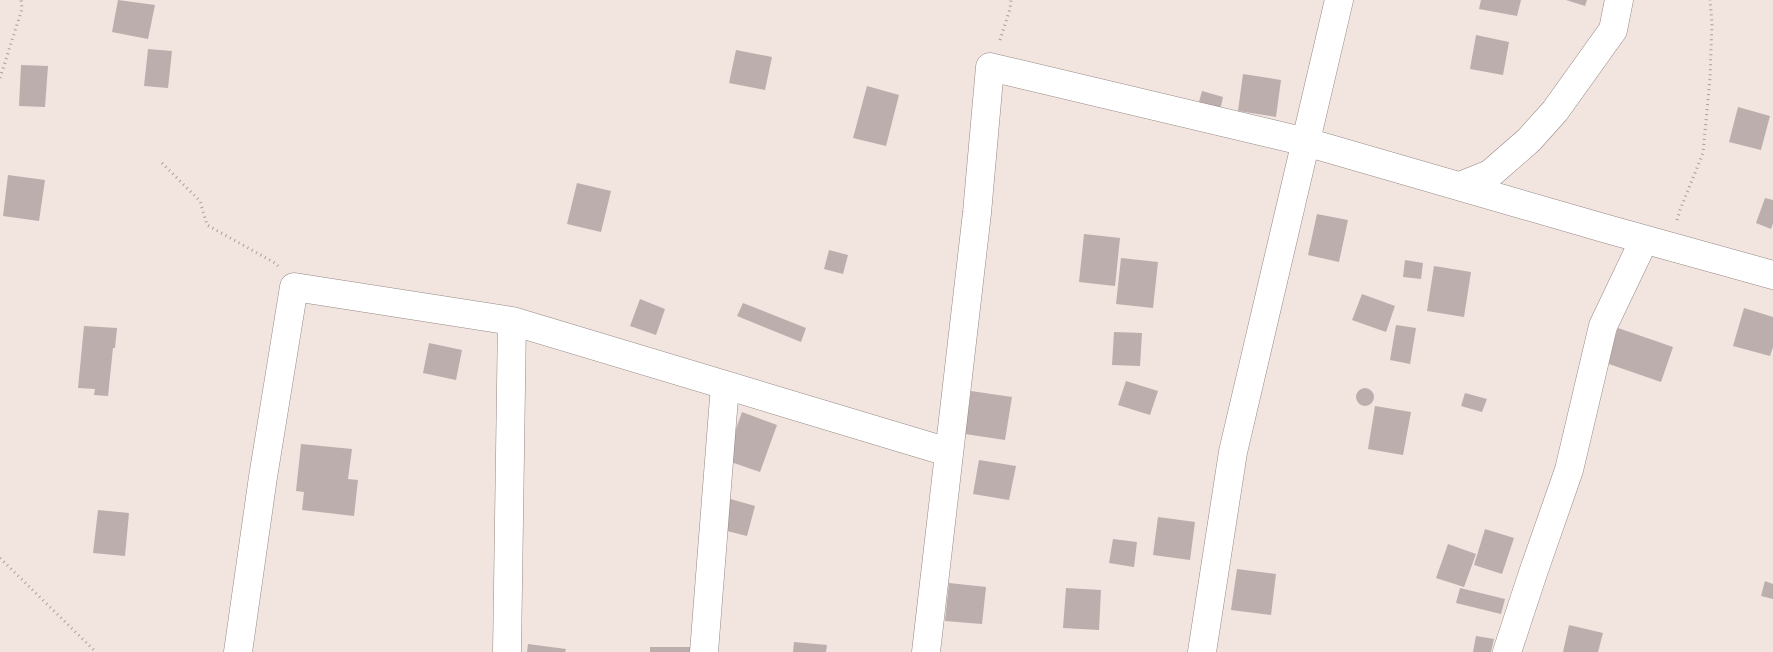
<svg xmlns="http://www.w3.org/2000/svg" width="1773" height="652" viewBox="0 0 1773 652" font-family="Karla,sans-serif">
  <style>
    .building { fill: #bcaead }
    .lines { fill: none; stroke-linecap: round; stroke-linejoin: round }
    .minor-casing { stroke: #958884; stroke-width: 29 }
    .path { stroke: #a99e9a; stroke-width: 3; stroke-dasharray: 1 4; stroke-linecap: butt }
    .minor { stroke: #fff; stroke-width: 28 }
  </style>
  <rect width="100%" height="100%" fill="#f2e4df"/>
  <path class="building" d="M118,0L155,5L148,39L112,32Z
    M1481,0H1521L1517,16L1479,9Z
    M1566,0H1587L1585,6Z
    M1476,35L1509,42L1503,75L1470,69Z
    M148,49L172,51L168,88L144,86Z
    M736,50L772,57L765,90L729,83Z
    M21,65L48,66L45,107L19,106Z
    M1243,74L1281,80L1276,117L1238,111Z
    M867,86L899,95L886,146L853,138Z
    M1202,91L1223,97L1219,115L1197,109Z
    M1738,107L1770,116L1761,150L1729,142Z
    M8,175L45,180L39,221L3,216Z
    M577,183L611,191L601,232L567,224Z
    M1765,198L1773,200V223L1771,229L1756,223Z
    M1317,214L1348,220L1339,262L1308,255Z
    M1084,234L1120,238L1115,286L1079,282Z
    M829,250L848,255L843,274L824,269Z
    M1121,258L1158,262L1153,308L1116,304Z
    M1405,260L1423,263L1421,279L1403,277Z
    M1434,266L1471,272L1464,317L1427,311Z
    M1362,294L1395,306L1386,332L1352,320Z
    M640,299L665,309L656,335L630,326Z
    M743,303L806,328L801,342L737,316Z
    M1744,308L1773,317V347L1770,356L1733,346Z
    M1396,325L1416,328L1410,364L1390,360Z
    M84,326L117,328L115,348H113L108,396L94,395L95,389L78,388Z
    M1618,328L1673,347L1661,382L1606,363Z
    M1114,332L1142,333L1140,366L1112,365Z
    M429,343L462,350L456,380L423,373Z
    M1126,381L1158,391L1150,415L1118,405Z
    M1356 397a9 9 0 1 1 18 0a9 9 0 1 1-18 0Z
    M971,391L1012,397L1005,440L965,434Z
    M1465,393L1487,399L1482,412L1461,406Z
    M1375,406L1411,412L1403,455L1368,449Z
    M742,412L777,425L760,472L725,460Z
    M301,444L352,449L348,479L358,480L354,516L302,510L304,492L296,491Z
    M979,460L1016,466L1009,500L973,494Z
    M727,498L755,506L747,536L719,529Z
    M98,510L129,513L125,556L93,553Z
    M1158,517L1195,522L1190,560L1153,555Z
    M1485,529L1514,538L1502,574L1474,565Z
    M1113,539L1137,542L1134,567L1109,563Z
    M1448,544L1476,554L1464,587L1436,578Z
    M1237,569L1276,574L1271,615L1231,610Z
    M1765,581L1773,584V599L1761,596Z
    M949,583L986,587L982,624L945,621Z
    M1066,588L1101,590L1099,630L1063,628Z
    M1460,588L1505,599L1501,614L1456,603Z
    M1569,625L1603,633L1598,652H1563Z
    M1476,636L1494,639L1491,652H1473Z
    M794,642L827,645L826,652H793Z
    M528,644L566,649L565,652H527Z
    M650,647H690V652H650Z"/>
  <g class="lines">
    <defs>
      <path id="minor" d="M1460,186L1490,174L1529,140L1555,111L1613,30L1619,0
        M512,321L948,452
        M238,652L263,477L294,287L512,321L507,652
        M704,652L725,385
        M926,652L977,213L990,67L1306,142L1607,229L1773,275
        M1202,652L1233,452L1339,0
        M1507,652L1533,573L1569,470L1603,326L1644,240"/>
    </defs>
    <use href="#minor" class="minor-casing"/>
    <path class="path" d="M1000,40L1010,9L1011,0
      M0,78L22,9L21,0
      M162,163L200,201L207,225L275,263L278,266
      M1677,220L1680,210L1703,153L1710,78L1712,23L1710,0
      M0,558L96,652"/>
    <use href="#minor" class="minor"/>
  </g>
</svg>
